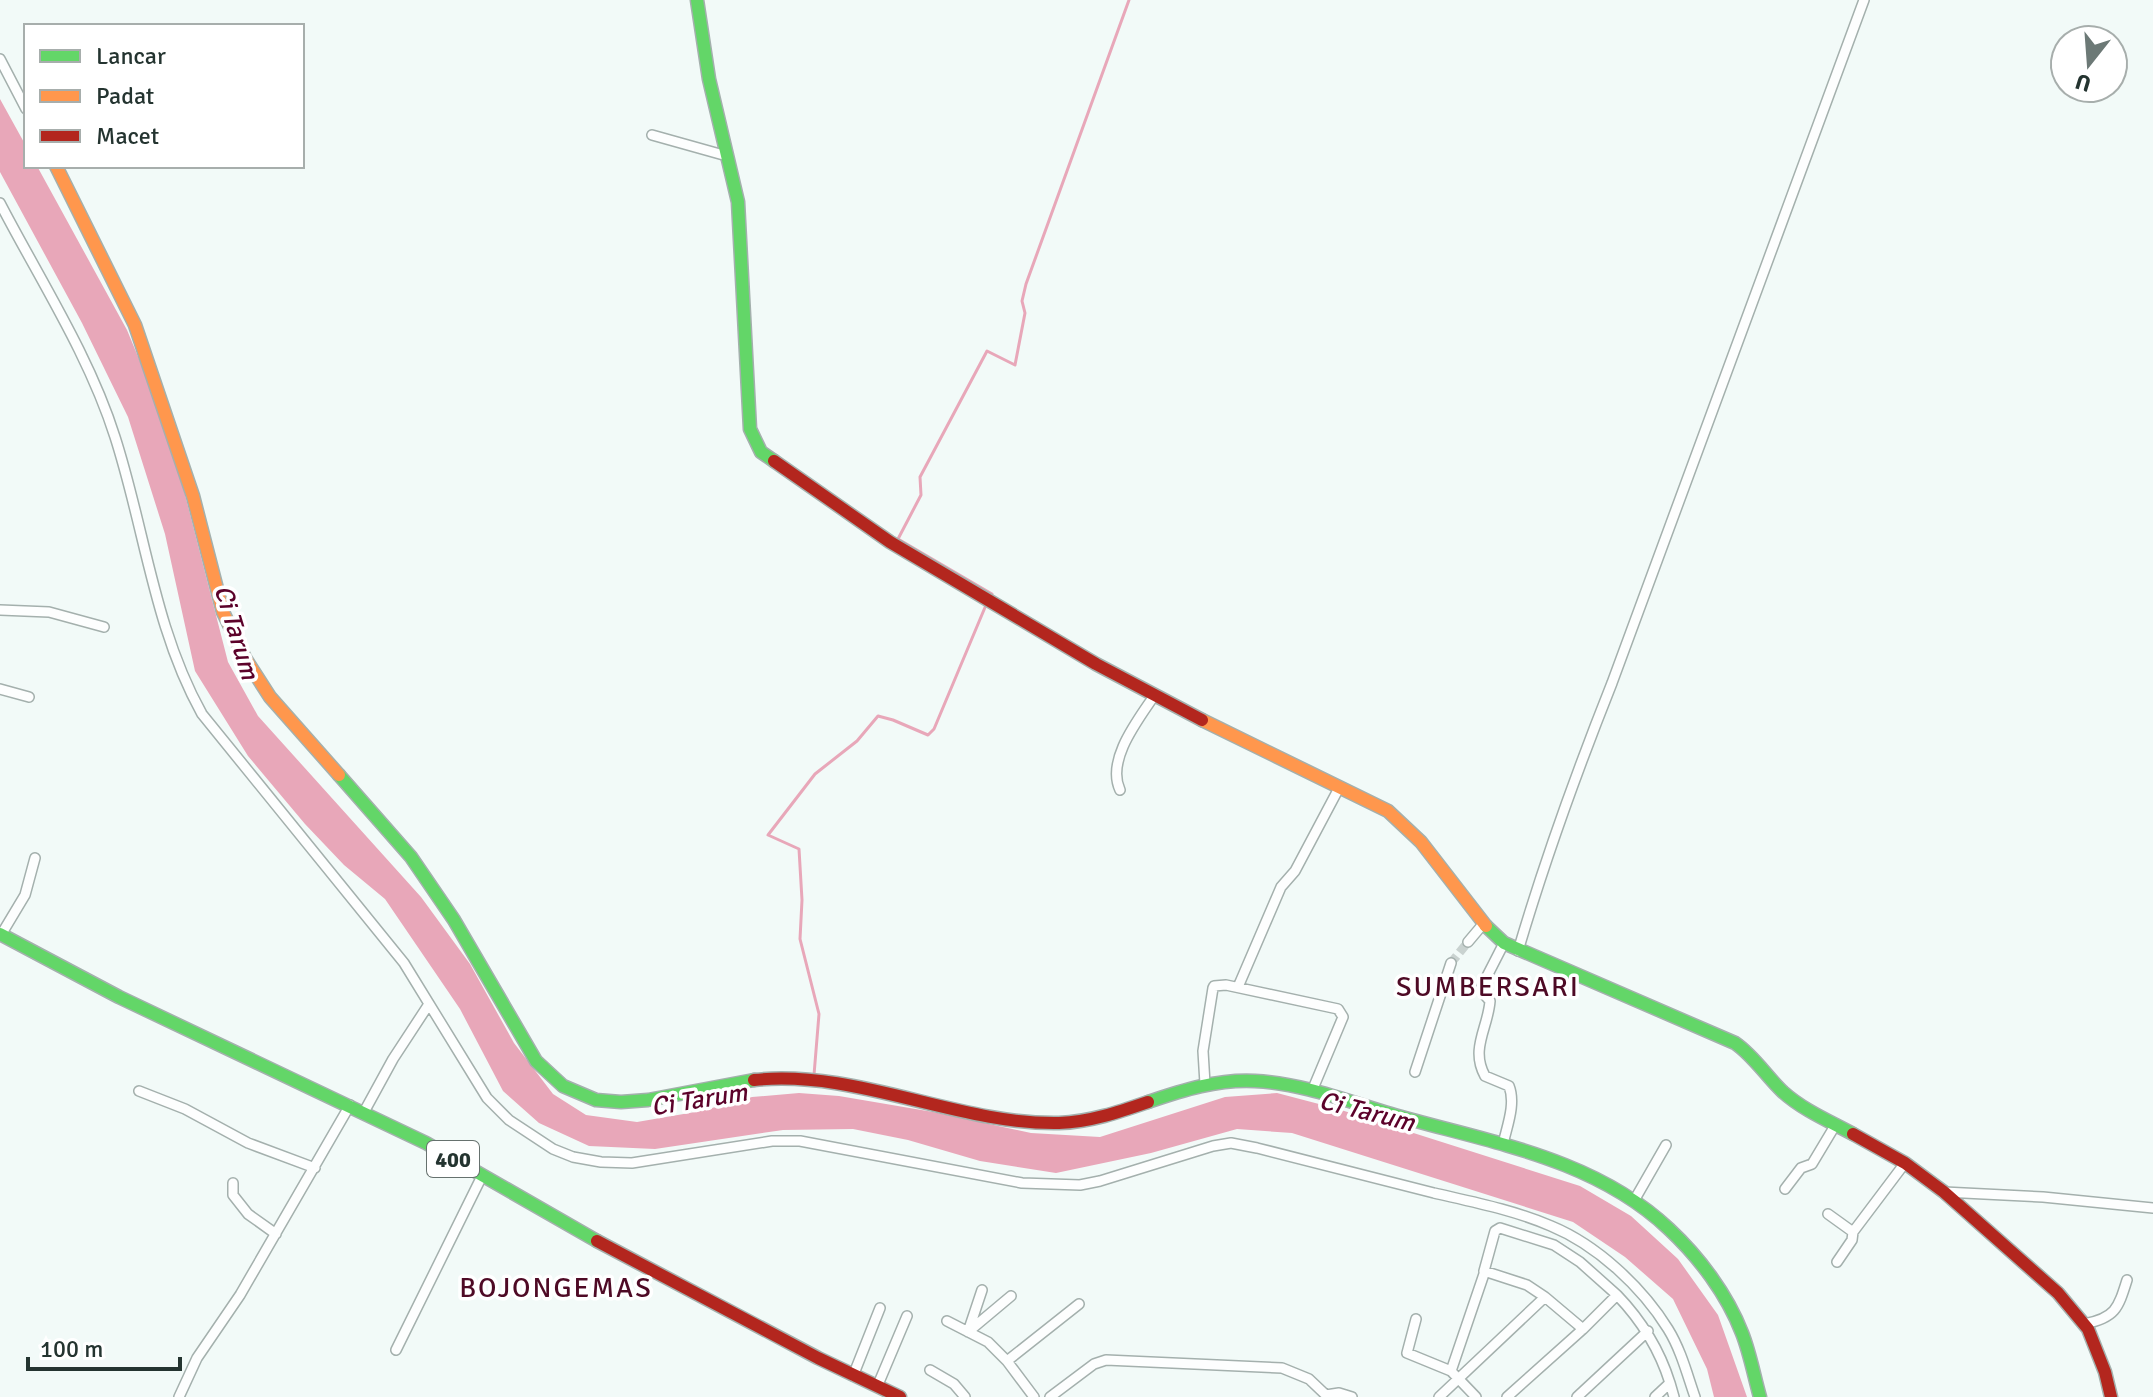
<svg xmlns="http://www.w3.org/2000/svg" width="2153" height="1397" viewBox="0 0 2153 1397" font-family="Signika,sans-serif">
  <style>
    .water { fill: #e8a7b9 }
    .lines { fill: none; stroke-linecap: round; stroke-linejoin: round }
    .stream { stroke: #e8a7b9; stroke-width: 3 }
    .street-tunnel { stroke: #c9d2d0; stroke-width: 9; stroke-dasharray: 9 4.5; stroke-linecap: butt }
    .street-casing { stroke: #a4b0ad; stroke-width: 12 }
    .fast-casing { stroke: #a4b0ad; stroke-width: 15 }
    .slow-casing { stroke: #a4b0ad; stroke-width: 15 }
    .jam-casing { stroke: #a4b0ad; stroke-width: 15 }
    .street { stroke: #fdfefe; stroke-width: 9 }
    .fast { stroke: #63d668; stroke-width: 12 }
    .slow { stroke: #ff974d; stroke-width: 12 }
    .jam { stroke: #b3261e; stroke-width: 12 }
    .labels { text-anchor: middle; stroke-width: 7; stroke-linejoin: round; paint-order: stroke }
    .shield { fill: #fff; stroke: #66716e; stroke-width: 2 }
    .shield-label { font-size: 22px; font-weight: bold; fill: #243430 }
    .water-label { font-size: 26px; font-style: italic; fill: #5c022a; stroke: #fff }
    .quarter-label { font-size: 28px; letter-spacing: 2px; fill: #4e0a25; stroke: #fff }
  </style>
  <rect width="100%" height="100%" fill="#f2faf8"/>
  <path class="water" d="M0,99L26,146V166H37L127,330L156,400L180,475L228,662L258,716L421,897L470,964L514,1043L553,1094L586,1115L637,1122L701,1111L752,1097L799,1093L839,1096L933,1112L1031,1133L1100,1137L1225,1097L1277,1093L1338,1109L1580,1186L1631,1216L1678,1259L1718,1315L1747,1397H1714L1707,1369L1673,1299L1625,1257L1573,1222L1292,1133L1237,1129L1151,1153L1056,1173L980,1161L908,1140L853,1129L783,1130L655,1149L589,1146L539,1123L503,1091L460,1009L385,899L344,865L305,824L248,756L195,671L165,534L128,417L82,323L0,172Z"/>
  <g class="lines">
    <path class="stream" d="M990,598L992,594L898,539L921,495L920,477L987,351L1015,365L1025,313L1022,301L1026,284L1129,0
      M814,1075L819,1014L800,939L802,900L799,849L768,835L815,774L857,741L878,716L893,720L928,735L934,729L986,605"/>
    <path class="street-tunnel" d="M1451,963L1468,942"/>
    <defs>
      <path id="street" d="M0,59L26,109
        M652,135L727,156
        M0,203C40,280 89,355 115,437C145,530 154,628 202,714L404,963L487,1098L509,1120L553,1149L573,1157L601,1162L632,1163L772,1141H800L1022,1183L1080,1185L1100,1181L1213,1146L1231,1143L1257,1148C1316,1163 1375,1178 1434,1193C1473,1202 1514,1210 1551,1226C1597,1245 1642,1287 1668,1329C1681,1350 1687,1374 1695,1397
        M0,610L49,612L104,627
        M0,689L29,697
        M1120,790C1106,760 1138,720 1154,696
        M1,935L25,895L35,858
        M1468,942L1484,923
        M1518,951C1545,859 1577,771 1612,683L1864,0
        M1238,987L1281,887L1295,871L1339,788
        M1415,1072L1451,963
        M1205,1084L1203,1051L1213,988L1214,986L1226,985L1338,1009L1343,1017L1312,1091
        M139,1091L185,1109L248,1143L315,1168
        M364,1112L393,1059L429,1004
        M1503,1144C1507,1126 1516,1104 1509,1086L1485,1076C1470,1049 1488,1028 1490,1001L1482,992V986L1504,943
        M233,1183V1195L248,1214L276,1234
        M1785,1189L1801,1168L1812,1164L1836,1124
        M1944,1192L2043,1197L2153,1208
        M1635,1199L1666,1145
        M1828,1214L1853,1232
        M1500,1228L1554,1245L1580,1262L1617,1295L1583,1329L1545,1297L1527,1285L1484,1271L1495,1231Z
        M1837,1262L1852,1240L1853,1232L1905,1163
        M1617,1295C1642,1321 1659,1348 1670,1383L1655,1397
        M1416,1319L1407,1353L1451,1371
        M947,1321L988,1342L1007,1361L1034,1397
        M2084,1324C2115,1318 2118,1309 2127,1280
        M969,1329L982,1290
        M968,1332L1011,1296
        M396,1350L482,1176
        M1007,1361L1079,1304
        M930,1370L954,1384L965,1397
        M853,1376L880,1308
        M1670,1383L1674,1397
        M877,1387L907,1316
        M1326,1395L1339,1393L1352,1397
        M179,1397L197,1358L240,1295L350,1105
        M1050,1397L1094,1364L1106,1360L1282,1368L1309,1379L1328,1397
        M1439,1397L1545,1297
        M1476,1397L1451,1371L1485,1271
        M1507,1397L1583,1329
        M1577,1397L1648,1331"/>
      <path id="fast" d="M697,0L709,79L738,202L750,429L761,452L774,461
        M339,775L411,857L454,920L536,1061L563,1086L596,1100L621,1102L648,1100L754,1080
        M1486,926L1504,943L1735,1043C1754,1056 1766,1076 1783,1092C1803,1110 1829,1121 1853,1134
        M0,934L119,997L426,1143L597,1241
        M1148,1102C1183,1090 1218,1079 1255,1081C1301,1083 1347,1101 1391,1114C1487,1142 1593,1157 1669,1229C1699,1257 1727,1294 1742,1333C1750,1353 1754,1376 1760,1397"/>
      <path id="slow" d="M56,166L135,325L193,496L223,612L245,658L270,697L339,775
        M1202,720L1388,811L1421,842L1486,926"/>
      <path id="jam" d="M774,461L890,542L1096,664L1202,720
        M754,1080C858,1069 957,1125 1059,1123C1090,1122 1119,1112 1148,1102
        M1853,1134L1905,1163L1944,1192L2058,1293L2088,1329L2105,1372L2111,1397
        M597,1241L818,1358L900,1397"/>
    </defs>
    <use href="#street" class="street-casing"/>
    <use href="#fast" class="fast-casing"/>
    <use href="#slow" class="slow-casing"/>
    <use href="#jam" class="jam-casing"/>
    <use href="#street" class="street"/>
    <use href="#fast" class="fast"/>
    <use href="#slow" class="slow"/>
    <use href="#jam" class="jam"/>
  </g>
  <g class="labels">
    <rect class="shield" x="427" y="1141" width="52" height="36" rx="6"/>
    <g class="shield-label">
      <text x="453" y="1167">400</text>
    </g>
    <g class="water-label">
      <text transform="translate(237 632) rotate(73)" y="9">Ci Tarum</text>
      <text transform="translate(699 1099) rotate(-9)" y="9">Ci Tarum</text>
      <text transform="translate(1367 1111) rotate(14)" y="9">Ci Tarum</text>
    </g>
    <g class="quarter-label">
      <text x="1488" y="996">SUMBERSARI</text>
      <text x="556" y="1297">BOJONGEMAS</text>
    </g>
  </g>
  <rect x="24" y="24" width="280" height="144" fill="#ffffff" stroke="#a7aeac" stroke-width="2"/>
  <rect x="40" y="50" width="40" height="12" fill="#63d668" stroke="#a7aeac" stroke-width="2"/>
  <text x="96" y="64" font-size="24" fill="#243430">Lancar</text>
  <rect x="40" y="90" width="40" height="12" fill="#ff974d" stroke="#a7aeac" stroke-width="2"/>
  <text x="96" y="104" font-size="24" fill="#243430">Padat</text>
  <rect x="40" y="130" width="40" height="12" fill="#b3261e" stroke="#a7aeac" stroke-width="2"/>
  <text x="96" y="144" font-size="24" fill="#243430">Macet</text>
  <g transform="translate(2089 64) rotate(197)"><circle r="38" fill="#ffffff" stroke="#a7aeac" stroke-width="2"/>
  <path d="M0-6L14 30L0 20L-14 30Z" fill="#6c7976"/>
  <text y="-12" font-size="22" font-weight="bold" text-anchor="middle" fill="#243430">U</text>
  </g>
  <path d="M28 1357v12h152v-12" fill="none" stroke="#243430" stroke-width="4"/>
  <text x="40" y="1357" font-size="24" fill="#243430" stroke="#ffffff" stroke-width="6" paint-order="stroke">100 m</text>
</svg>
